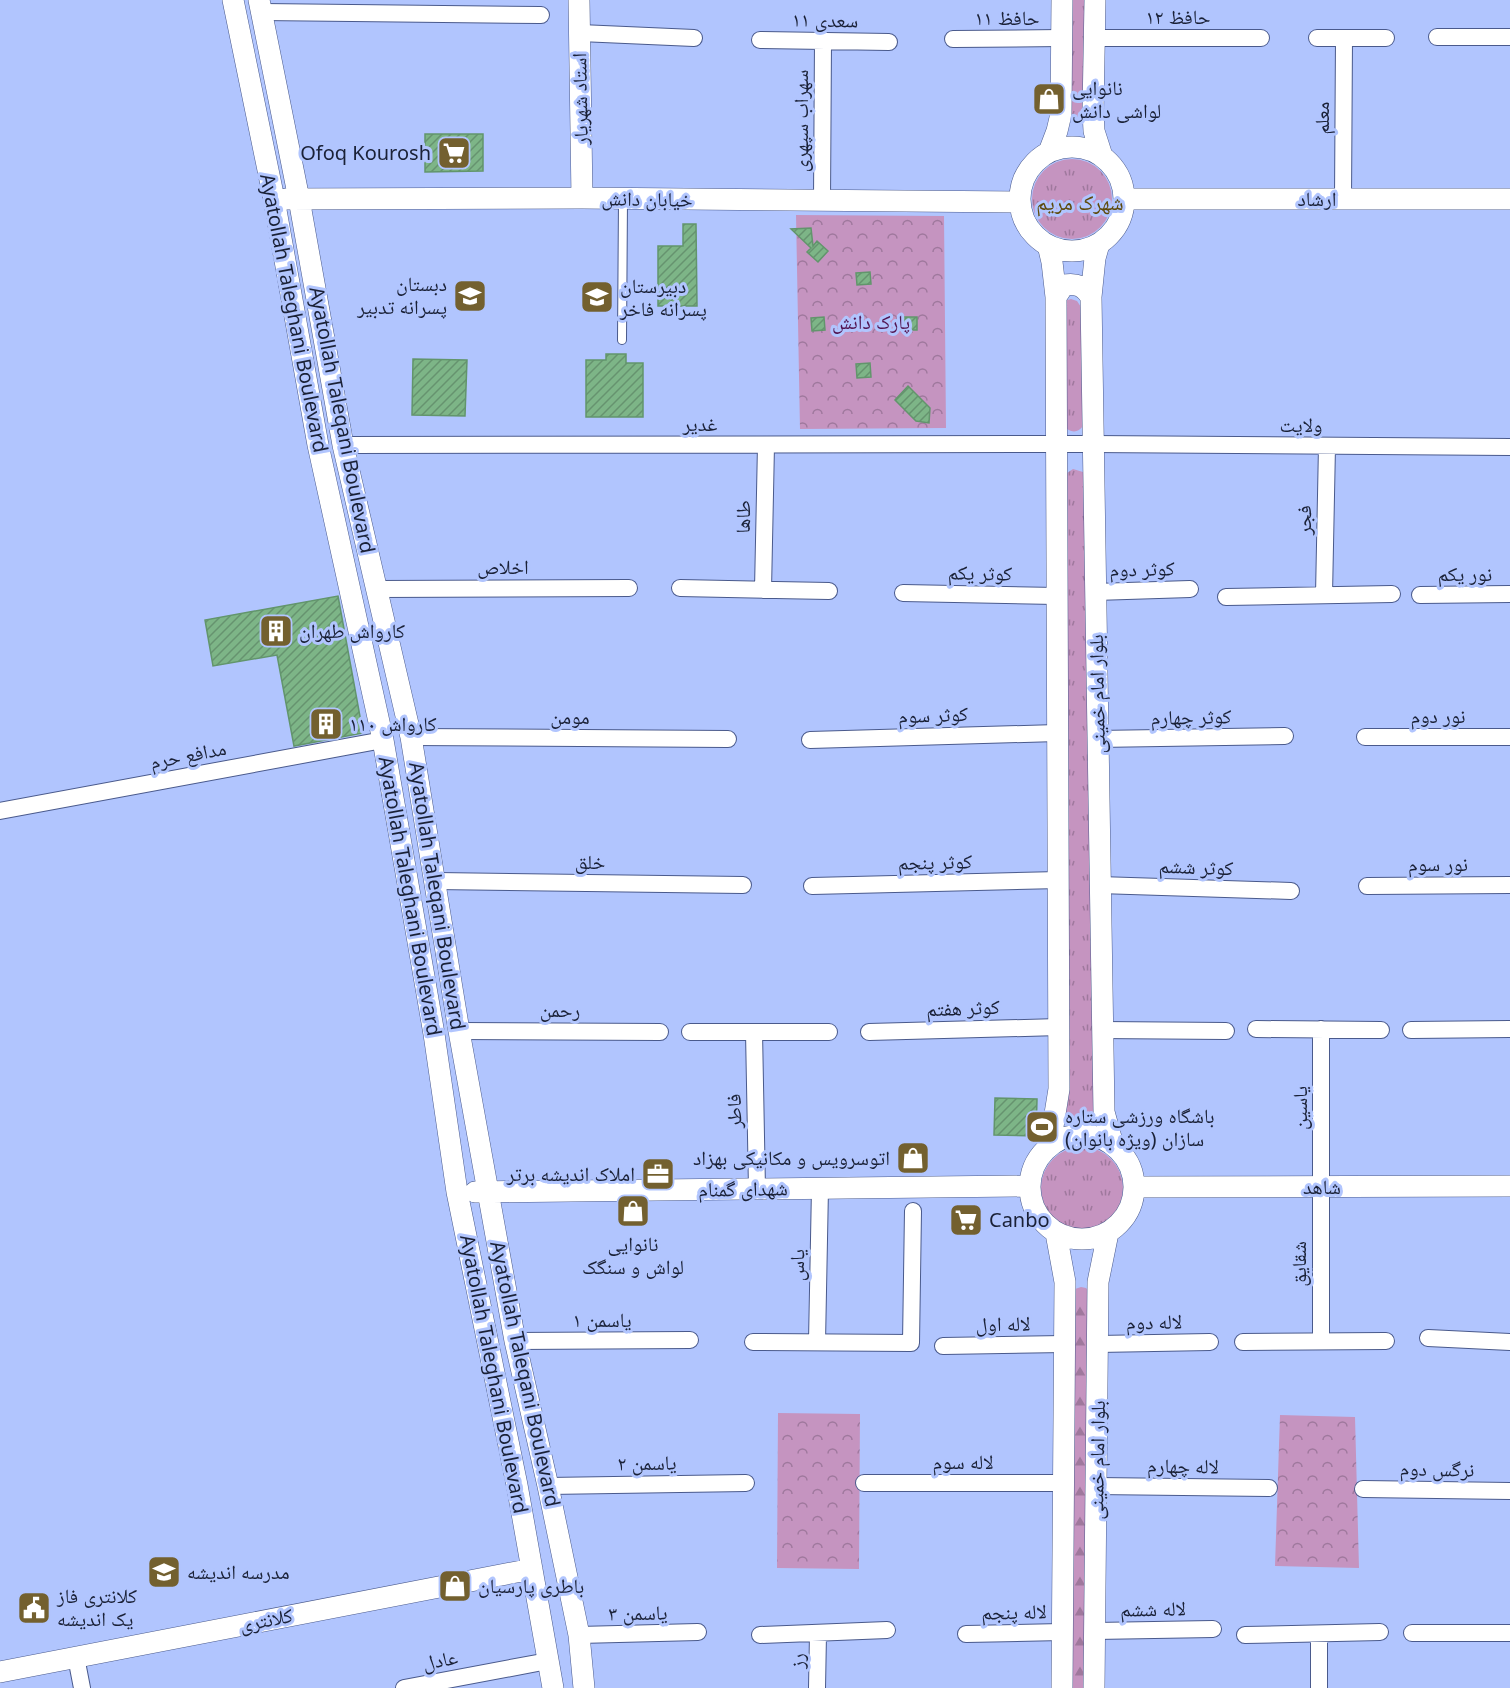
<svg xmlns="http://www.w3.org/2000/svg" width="1510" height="1688" viewBox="0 0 1510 1688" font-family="'Noto Sans','Noto Naskh Arabic',sans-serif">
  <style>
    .grass { fill: url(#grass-tufts) }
    .forest { fill: url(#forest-firs) }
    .park { fill: url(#park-crowns) }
    .building { fill: url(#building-hatch); stroke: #62956c; stroke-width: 1.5 }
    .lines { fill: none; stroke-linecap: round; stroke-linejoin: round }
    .service-casing { stroke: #4a5a8c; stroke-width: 10 }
    .minor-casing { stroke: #4a5a8c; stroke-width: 18 }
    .tertiary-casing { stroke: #4a5a8c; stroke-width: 22 }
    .service { stroke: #fff; stroke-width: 8 }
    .minor { stroke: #fff; stroke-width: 16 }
    .tertiary { stroke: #fff; stroke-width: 21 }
    .labels { text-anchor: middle; stroke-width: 6; stroke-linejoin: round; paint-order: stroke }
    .street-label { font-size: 20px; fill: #1a2137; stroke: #b1c5fe }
    .poi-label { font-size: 20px; fill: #1a2137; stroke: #b1c5fe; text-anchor: start }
    .park-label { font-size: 20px; fill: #521450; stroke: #b1c5fe }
    .neighbourhood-label { font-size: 21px; fill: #5e4a0b; stroke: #b1c5fe }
  </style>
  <defs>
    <pattern id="grass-tufts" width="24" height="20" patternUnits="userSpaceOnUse" patternTransform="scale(1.5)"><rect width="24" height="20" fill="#c594c0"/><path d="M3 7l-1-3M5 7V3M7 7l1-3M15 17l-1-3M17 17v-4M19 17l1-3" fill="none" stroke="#9f789d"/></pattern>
    <pattern id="forest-firs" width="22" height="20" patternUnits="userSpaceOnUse" patternTransform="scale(1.5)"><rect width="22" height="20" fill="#c594c0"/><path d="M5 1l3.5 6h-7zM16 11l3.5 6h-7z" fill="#9f789d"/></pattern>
    <pattern id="park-crowns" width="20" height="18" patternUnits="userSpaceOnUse" patternTransform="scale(1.5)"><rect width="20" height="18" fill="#c594c0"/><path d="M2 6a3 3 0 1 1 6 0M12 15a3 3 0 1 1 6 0" fill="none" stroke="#9f789d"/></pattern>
    <pattern id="building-hatch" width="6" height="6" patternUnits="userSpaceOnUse" patternTransform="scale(1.5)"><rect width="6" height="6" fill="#7db587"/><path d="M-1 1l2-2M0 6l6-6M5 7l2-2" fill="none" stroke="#66936f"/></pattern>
  </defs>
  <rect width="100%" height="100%" fill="#b1c5fe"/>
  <path class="grass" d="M1066,0H1090L1087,111L1078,117L1071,115Z
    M1032 199a40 40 0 1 1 80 0a40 40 0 1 1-80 0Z
    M1071,299L1077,301L1081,307L1083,426C1079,432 1073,433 1067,429L1064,301Z
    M1073,469L1083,472L1098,1109C1085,1122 1078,1122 1063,1113L1067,473Z
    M1041 1188a41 41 0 1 1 82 0a41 41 0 1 1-82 0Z"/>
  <path class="forest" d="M1081,1287L1086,1288L1091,1294L1084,1688H1069L1075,1289Z"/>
  <path class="park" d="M796,215L944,216L946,428L800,429Z
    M778,1413L860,1414L859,1569L777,1568Z
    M1280,1415L1355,1417L1359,1568L1275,1566Z"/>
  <path class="building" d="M425,134H483V171L425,172Z
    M683,224H696L697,306H658V246H683Z
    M811,228L813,246L817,241L828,251L818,262L807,252L811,248L791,229Z
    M870,272L871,284L857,285L856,273Z
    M824,317L825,330L812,331L811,318Z
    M903,317H917V330H903Z
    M606,354H626V363H643V417H586V360H606Z
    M413,359L467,360L465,416L412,415Z
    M870,363L871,377L857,378L856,364Z
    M908,386L930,408L929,423L916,421L895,400Z
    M338,596L363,733L294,746L277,655L213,666L205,620Z
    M995,1098L1037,1099L1036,1136L994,1135Z"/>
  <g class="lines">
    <defs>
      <path id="service" d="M622,340L623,199"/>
      <path id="minor" d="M262,12L541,15
        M580,33L694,38
        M1437,37H1510
        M1094,38H1261
        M1317,38H1386
        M953,39L1061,38
        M760,40L889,42
        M1343,199L1344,38
        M822,200L823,41
        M343,445L1092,444L1510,447
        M680,588L829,591
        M377,589L629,588
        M763,590L766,445
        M1095,592L1190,589
        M903,593L1056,596
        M1324,595L1327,446
        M1420,595L1510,594
        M1226,597L1392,594
        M411,737L728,739
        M1365,737H1510
        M1097,739L1285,736
        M810,740L1057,733
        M0,811L383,740
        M436,881L743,885
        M1099,885L1291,891
        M812,886L1059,880
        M1367,886L1510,885
        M1256,1029L1381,1030
        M1101,1030L1226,1031
        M1411,1030L1510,1029
        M459,1031L660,1032
        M690,1032H829
        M754,1032L757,1189
        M869,1032L1059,1027
        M1428,1338L1510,1342
        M515,1341L690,1340
        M1321,1341V1029
        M753,1342L911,1343L913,1211
        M817,1342L820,1188
        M1243,1342L1386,1341
        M1098,1344L1210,1342
        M943,1346L1064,1344
        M864,1483H1063
        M548,1486L746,1483
        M1096,1486L1269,1488
        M1363,1489L1510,1491
        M1095,1631L1213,1629
        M1412,1633H1510
        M966,1634L1062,1632
        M579,1635L698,1632
        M760,1635L887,1630
        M1245,1635L1380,1632
        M76,1657L82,1688
        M404,1688L548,1661
        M817,1688L818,1634
        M1319,1688V1634"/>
      <path id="tertiary" d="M233,0L274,199L318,445L383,740L434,1034L457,1192L517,1485L553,1688
        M259,0L299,199L343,445L411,737L459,1031L515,1341L548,1486L579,1635L584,1688
        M579,0L582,198
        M1095,0L1093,112L1094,131L1102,156
        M1020 199a52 52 0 1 1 104 0a52 52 0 1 1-104 0Z
        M1049,152L1057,131L1061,114L1062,0
        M286,199L582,198L1020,202
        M1125,199H1510
        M1099,244L1095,258L1091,297L1104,1112L1113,1145
        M1048,245L1052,262L1056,297L1059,1089L1050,1145
        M1056,297L1064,285C1077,283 1084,286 1091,297
        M1030 1187a52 52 0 1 1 104 0a52 52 0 1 1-104 0Z
        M1135,1187L1510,1186
        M475,1192L1029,1186
        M1056,1233L1065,1282L1062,1688
        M0,1672L532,1569
        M1094,1688L1098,1282L1108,1233"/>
    </defs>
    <use href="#service" class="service-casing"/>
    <use href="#minor" class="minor-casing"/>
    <use href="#tertiary" class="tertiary-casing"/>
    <use href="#service" class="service"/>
    <use href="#minor" class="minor"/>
    <use href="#tertiary" class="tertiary"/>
  </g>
  <defs>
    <symbol id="shop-square" viewBox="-11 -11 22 22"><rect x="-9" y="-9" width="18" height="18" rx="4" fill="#73602f" stroke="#b1c5fe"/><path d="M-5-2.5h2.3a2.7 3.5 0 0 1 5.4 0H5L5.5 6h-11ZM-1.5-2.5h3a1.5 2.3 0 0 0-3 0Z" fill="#fff"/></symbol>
    <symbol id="supermarket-square" viewBox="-11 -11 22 22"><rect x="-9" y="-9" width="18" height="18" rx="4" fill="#73602f" stroke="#b1c5fe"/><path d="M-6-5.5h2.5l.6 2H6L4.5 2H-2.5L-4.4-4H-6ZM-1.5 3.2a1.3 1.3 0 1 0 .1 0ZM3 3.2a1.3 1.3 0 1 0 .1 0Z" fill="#fff"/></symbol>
    <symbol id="school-square" viewBox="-11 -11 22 22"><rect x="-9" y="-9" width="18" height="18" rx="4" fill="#73602f" stroke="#b1c5fe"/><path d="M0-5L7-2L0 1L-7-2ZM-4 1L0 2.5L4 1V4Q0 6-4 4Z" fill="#fff"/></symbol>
    <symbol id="building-square" viewBox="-11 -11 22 22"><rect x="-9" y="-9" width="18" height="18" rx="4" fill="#73602f" stroke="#b1c5fe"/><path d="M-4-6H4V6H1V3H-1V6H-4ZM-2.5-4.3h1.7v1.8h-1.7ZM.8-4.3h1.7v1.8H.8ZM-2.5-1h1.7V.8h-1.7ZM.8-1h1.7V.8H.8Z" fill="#fff"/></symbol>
    <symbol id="stadium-square" viewBox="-11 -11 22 22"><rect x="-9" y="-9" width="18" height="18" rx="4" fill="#73602f" stroke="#b1c5fe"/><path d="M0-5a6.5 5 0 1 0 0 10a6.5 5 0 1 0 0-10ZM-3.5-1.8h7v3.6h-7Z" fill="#fff"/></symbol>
    <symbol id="office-square" viewBox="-11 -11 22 22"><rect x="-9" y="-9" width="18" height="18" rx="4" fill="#73602f" stroke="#b1c5fe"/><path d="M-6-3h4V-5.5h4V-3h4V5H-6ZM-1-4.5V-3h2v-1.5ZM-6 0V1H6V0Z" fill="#fff"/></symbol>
    <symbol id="civic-square" viewBox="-11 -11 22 22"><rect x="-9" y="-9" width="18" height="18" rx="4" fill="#73602f" stroke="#b1c5fe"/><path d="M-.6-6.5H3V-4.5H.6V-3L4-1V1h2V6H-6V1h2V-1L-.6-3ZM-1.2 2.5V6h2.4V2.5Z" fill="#fff"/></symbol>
  </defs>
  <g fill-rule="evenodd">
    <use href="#shop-square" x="1030" y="80" width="38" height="38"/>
    <use href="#supermarket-square" x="435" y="134" width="38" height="38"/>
    <use href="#school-square" x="451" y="277" width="38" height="38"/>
    <use href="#school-square" x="578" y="278" width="38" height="38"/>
    <use href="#building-square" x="257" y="612" width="38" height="38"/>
    <use href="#building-square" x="307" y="705" width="38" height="38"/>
    <use href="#stadium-square" x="1023" y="1108" width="38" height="38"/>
    <use href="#shop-square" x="894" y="1139" width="38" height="38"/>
    <use href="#office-square" x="639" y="1155" width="38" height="38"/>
    <use href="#shop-square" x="614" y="1192" width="38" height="38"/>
    <use href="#supermarket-square" x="947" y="1201" width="38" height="38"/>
    <use href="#school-square" x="145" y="1553" width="38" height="38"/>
    <use href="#shop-square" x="436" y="1567" width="38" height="38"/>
    <use href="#civic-square" x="15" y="1589" width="38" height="38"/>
  </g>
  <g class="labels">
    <g class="street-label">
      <text x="1178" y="24">حافظ ۱۲</text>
      <text x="1007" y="25">حافظ ۱۱</text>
      <text transform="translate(825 20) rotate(1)" y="7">سعدی ۱۱</text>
      <text transform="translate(580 99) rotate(-91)" y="7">استاد شهریار</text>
      <text transform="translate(1322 118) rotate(-90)" y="7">معلم</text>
      <text transform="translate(801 121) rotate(-90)" y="7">سهراب سپهری</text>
      <text transform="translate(647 199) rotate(1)" y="7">خیابان دانش</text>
      <text x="1317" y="206">ارشاد</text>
      <text transform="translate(294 313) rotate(79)" y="7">Ayatollah Taleghani Boulevard</text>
      <text transform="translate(342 420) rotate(79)" y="7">Ayatollah Taleqani Boulevard</text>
      <text x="700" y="431">غدیر</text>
      <text x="1301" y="432">ولایت</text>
      <text transform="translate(743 517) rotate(-89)" y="7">طاها</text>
      <text transform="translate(1304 520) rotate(-89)" y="7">فجر</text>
      <text x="503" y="574">اخلاص</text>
      <text transform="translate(1142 569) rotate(-1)" y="7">کوثر دوم</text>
      <text transform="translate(980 573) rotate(1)" y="7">کوثر یکم</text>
      <text x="1465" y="581">نور یکم</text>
      <text transform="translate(1097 694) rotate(-91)" y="7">بلوار امام خمینی</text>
      <text transform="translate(933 715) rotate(-2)" y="7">کوثر سوم</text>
      <text x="1438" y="723">نور دوم</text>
      <text x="570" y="724">مومن</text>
      <text transform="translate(1191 717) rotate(-1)" y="7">کوثر چهارم</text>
      <text transform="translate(188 755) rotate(-11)" y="7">مدافع حرم</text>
      <text transform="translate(590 862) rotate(1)" y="7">خلق</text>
      <text transform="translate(935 862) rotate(-1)" y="7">کوثر پنجم</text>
      <text x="1438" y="871">نور سوم</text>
      <text transform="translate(1196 867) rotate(2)" y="7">کوثر ششم</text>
      <text transform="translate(410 896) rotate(80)" y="7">Ayatollah Taleghani Boulevard</text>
      <text transform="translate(437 896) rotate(81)" y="7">Ayatollah Taleqani Boulevard</text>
      <text transform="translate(963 1008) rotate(-2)" y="7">کوثر هفتم</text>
      <text x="560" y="1017">رحمن</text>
      <text transform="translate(1300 1108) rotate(-90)" y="7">یاسین</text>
      <text transform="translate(734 1111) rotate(-91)" y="7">فاطر</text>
      <text x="1322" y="1194">شاهد</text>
      <text transform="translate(743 1189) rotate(-1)" y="7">شهدای گمنام</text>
      <text transform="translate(1299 1264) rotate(-90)" y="7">شقایق</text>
      <text transform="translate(797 1265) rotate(-89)" y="7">یاس</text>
      <text x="602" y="1327">یاسمن ۱</text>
      <text transform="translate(1154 1322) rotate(-1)" y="7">لاله دوم</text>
      <text transform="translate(1003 1324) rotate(-1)" y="7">لاله اول</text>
      <text transform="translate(494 1374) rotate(79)" y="7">Ayatollah Taleghani Boulevard</text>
      <text transform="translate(525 1374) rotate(78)" y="7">Ayatollah Taleqani Boulevard</text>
      <text transform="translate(1097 1460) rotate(-89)" y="7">بلوار امام خمینی</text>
      <text x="963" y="1469">لاله سوم</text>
      <text transform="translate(647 1463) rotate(-1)" y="7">یاسمن ۲</text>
      <text transform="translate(1183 1466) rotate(1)" y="7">لاله چهارم</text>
      <text transform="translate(1437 1469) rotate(1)" y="7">نرگس دوم</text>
      <text transform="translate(1153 1609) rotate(-1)" y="7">لاله ششم</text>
      <text transform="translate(1014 1612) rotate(-1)" y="7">لاله پنجم</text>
      <text transform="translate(638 1613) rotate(-1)" y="7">یاسمن ۳</text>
      <text transform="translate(266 1620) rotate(-11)" y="7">کلانتری</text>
      <text transform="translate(440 1660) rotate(-11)" y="7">عادل</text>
      <text transform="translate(797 1661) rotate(-89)" y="7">رز</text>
    </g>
    <g class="poi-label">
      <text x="1072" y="95">نانوایی<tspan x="1072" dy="23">لواشی دانش</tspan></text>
      <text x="431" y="160" text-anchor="end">Ofoq Kourosh</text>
      <text x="447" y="291" text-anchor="end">دبستان<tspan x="447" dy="23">پسرانه تدبیر</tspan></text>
      <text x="620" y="293">دبیرستان<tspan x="620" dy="23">پسرانه فاخر</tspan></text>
      <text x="299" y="638">کارواش طهران</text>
      <text x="349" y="731">کارواش ۱۱۰</text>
      <text x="1065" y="1123">باشگاه ورزشی ستاره<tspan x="1065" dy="23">سازان (ویژه بانوان)</tspan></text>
      <text x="890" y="1165" text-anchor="end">اتوسرویس و مکانیکی بهزاد</text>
      <text x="635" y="1181" text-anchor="end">املاک اندیشه برتر</text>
      <text x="989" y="1227">Canbo</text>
      <text x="633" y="1251" text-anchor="middle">نانوایی<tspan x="633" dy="23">لواش و سنگک</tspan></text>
      <text x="187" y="1579">مدرسه اندیشه</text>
      <text x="478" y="1593">باطری پارسيان</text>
      <text x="57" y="1603">کلانتری فاز<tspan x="57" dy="23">یک اندیشه</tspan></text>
    </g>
    <g class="park-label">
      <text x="871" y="329">پارک دانش</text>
    </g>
    <g class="neighbourhood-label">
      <text x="1080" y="210">شهرک مریم</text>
    </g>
  </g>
</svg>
